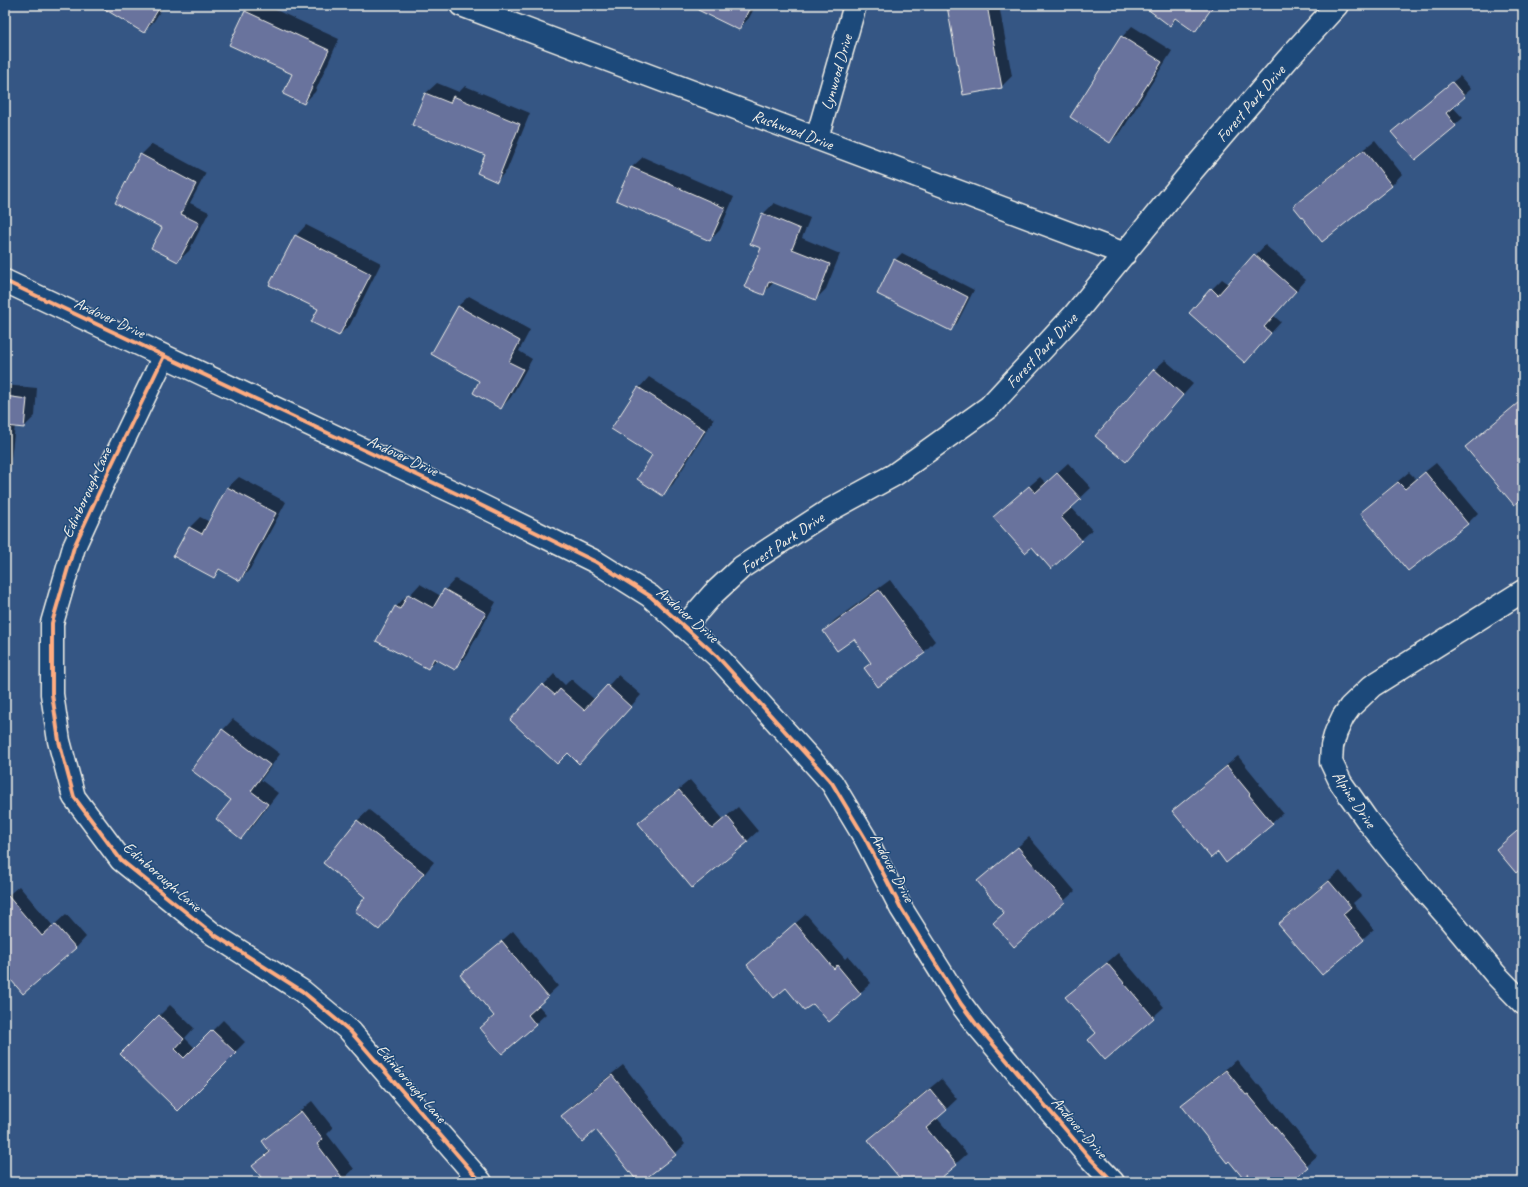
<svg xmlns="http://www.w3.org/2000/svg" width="1528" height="1187" viewBox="0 0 1528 1187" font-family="Caveat,sans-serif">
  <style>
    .shadow { fill: #0007 }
    .building { fill: #69739d; stroke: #f4f1e8 }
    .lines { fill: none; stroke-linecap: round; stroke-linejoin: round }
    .minor-casing { stroke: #f4f1e8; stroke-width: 25 }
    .minor { stroke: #1f4a7a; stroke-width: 22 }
    .cycleway-casing { stroke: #1f4a7a; stroke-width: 6 }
    .cycleway { stroke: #ffac80; stroke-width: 4 }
    .labels { text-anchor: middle; stroke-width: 3; stroke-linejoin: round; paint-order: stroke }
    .street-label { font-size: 16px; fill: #f4f1e8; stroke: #1f4a7a }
  </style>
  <rect width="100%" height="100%" fill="#355684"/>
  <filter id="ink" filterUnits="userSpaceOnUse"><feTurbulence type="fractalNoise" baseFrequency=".025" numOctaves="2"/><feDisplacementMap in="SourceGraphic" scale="8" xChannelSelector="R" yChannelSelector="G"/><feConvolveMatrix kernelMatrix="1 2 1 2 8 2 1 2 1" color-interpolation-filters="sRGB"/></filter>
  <g filter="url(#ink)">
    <path class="shadow" d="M100,5H164L154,21L144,32Z
      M252,5H265L339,39L315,92L304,103L294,74L246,12Z
      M701,5H756L749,18L739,29Z
      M949,5H999L1012,76L1001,87L948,6Z
      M1143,5H1213L1202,20H1205L1216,5L1205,20L1195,31L1177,18L1170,25Z
      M1132,26L1172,51L1121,132L1110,142L1122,37Z
      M1460,76L1471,89L1452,106L1463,118L1415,159L1399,126Z
      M437,83L459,92L465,86L530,113L507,170L497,181L486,154L414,125L426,93Z
      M1375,140L1402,174L1392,185L1322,241L1295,206L1305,196Z
      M152,144L206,173L190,203L209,212L189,251L178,261L163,228L141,155Z
      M643,157L734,197L720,230L710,240L618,200L632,167Z
      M774,203L810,218L802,238L840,254L826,289L816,299L774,282L763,294L762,247L763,214Z
      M306,225L381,263L350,325L339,335L319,309L296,236Z
      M1265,245L1306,280L1274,316L1281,322L1255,351L1212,289L1222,279L1229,284Z
      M902,253L974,290L957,323L950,330L895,260Z
      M469,296L530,330L519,351L532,359L511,397L501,408L481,381L458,306Z
      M1165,360L1193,384L1125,461L1154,370Z
      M649,377L714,419L673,484L663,495L639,388Z
      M5,385L37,388L35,416L24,427L15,426L10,467L5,472Z
      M1523,398V497L1466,447Z
      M1068,463L1091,488L1071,507L1092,530L1081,540L1032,546L1005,507L1040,477L1046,483Z
      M1436,463L1478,513L1468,523L1408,569L1361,513L1372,503L1409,472L1416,479Z
      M239,477L286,502L250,569L240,580L221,569L213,577L174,556L190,527L200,517L210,522L228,487Z
      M455,579L496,602L465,658L454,668L437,659L428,668L396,607L406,596L408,597L420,584L441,596L445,590Z
      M890,580L935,641L924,652L872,662L854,637L824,631L835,620Z
      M554,674L565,685L571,679L595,700L618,675L641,695L590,752H568L511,720Z
      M233,719L280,754L261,780L278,793L252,827L241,838L232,800L193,770L223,730Z
      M1238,756L1260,783L1259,784L1283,813L1272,823L1173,811L1184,801Z
      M690,780L723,819L738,807L758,831L747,841L640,823L650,813Z
      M369,810L434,862L389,918L379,928L367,896L325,863L358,820Z
      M1029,837L1075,891L1014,945L994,923L1005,912L979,881Z
      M1340,871L1361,896L1353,903L1374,929L1322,974L1279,924L1290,913Z
      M19,886L53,926L66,914L86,937L76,948L5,971V898Z
      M806,914L845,959L848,956L871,983L829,1021L813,1002L748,965Z
      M513,931L558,986L538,1005L546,1014L535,1024L481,1028L494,1015L462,976Z
      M1118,953L1164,1007L1153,1017L1089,1040L1097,1032L1067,997Z
      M170,1005L194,1028L185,1038L195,1048L223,1020L245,1042L178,1110L121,1054Z
      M1237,1060L1257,1085L1259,1084L1317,1156L1288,1182H1255L1183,1105L1193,1095Z
      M623,1065L685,1144L675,1154L640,1182L596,1129L562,1116L573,1105Z
      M941,1079L957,1099L937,1118L967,1154L935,1182H910L869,1140L880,1129Z
      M312,1101L333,1128L327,1134L354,1169L340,1182H266L253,1166L270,1150L263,1141L274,1131Z
      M736,1178L739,1182H731Z"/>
    <path class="building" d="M98,5H161L144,33Z
      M700,5H751L739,30L698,10Z
      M953,5H987L1002,88L963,95L947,6Z
      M1142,5H1214L1195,32L1175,18L1170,26Z
      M245,11L329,50L304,104L283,94L292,74L229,45Z
      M1121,36L1162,62L1110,143L1070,117Z
      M1452,82L1465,97L1446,113L1456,126L1415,160L1391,132Z
      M425,93L450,103L453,96L520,124L497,182L477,173L485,155L412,125Z
      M1364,150L1392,186L1322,242L1293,206Z
      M140,154L196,184L181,214L199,223L178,262L151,248L162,228L115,203Z
      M631,167L725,208L710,241L616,200Z
      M762,213L800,229L792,249L830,264L816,300L769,281L764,295L744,287L761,248L750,244Z
      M295,235L371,274L339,336L311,322L318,309L269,285Z
      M1254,254L1296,291L1264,327L1271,333L1245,363L1189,313L1211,288L1218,295Z
      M894,259L968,297L951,331L877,294Z
      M458,306L520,341L509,362L523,369L501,409L473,393L479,381L431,354Z
      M1154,369L1183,395L1126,462L1095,436Z
      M638,387L705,430L663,496L637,479L652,455L611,429Z
      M5,396L27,399L24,428L6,426L5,431Z
      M1519,402L1523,406V498L1514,505L1465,447Z
      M1425,472L1468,524L1408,571L1360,513L1398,482L1405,489Z
      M1057,473L1081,499L1061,517L1082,541L1051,569L1032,547L1025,553L993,517L1029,486L1035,493Z
      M227,487L276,513L240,581L219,569L214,578L173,556L189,527L202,534Z
      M444,589L486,613L455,670L434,658L428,669L376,641L395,606L400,609L408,594L433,608Z
      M879,590L925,653L878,687L864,668L871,663L854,639L837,651L823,631Z
      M542,684L555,695L560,689L584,710L607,685L631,707L579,764L568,753L557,764L510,720Z
      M222,729L270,765L251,791L268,804L241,839L216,819L231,800L191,770Z
      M1227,766L1250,794L1249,795L1273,824L1226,863L1218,852L1211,858L1172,811Z
      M679,790L712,829L727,816L748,842L692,888L638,823Z
      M357,820L424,873L379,930L355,911L365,897L323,863Z
      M1523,826V867L1516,873L1496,849Z
      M1018,847L1065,902L1014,947L993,923L1004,913L977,881Z
      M1329,881L1351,907L1343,914L1364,940L1322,975L1278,924Z
      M8,896L42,936L55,924L76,948L23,994L5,973V898Z
      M795,923L834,969L837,965L861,994L829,1022L813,1004L804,1010L786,988L774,998L747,965Z
      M502,941L548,997L528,1015L536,1025L502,1054L480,1028L494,1016L460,975Z
      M1107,963L1154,1018L1105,1060L1088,1040L1096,1033L1065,997Z
      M159,1015L184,1039L175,1049L184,1058L212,1030L236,1053L178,1111L120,1054Z
      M1226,1070L1246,1095L1248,1094L1308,1167L1290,1182H1254L1248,1174L1243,1178L1229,1161L1227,1163L1181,1105Z
      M612,1075L676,1155L641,1182H638L596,1130L582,1142L561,1116Z
      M930,1089L947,1110L926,1128L957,1165L936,1182H909L907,1180L903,1182L868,1140Z
      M301,1111L323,1139L317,1144L344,1180L342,1182H265L252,1166L270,1152L262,1141Z"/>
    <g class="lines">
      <defs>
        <path id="minor" d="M461,5L1125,254
          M817,138L855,5
          M5,281L468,499L596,562L650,596L717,656L832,783L865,838L901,908L961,1004L976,1024L1088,1156L1113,1182
          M164,356L112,464L74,547L52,623V694L59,741L74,797L121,860L213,934L302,991L350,1031L481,1182
          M1523,591L1372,686L1350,707L1343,717L1336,732L1332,746L1331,762L1341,783L1367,820L1421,887L1446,915L1496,975L1523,1003
          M684,627L713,594L742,567L828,511L894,475L989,407L1074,315L1192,171L1287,60L1337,5"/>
      </defs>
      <use href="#minor" class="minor-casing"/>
      <use href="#minor" class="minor"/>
      <defs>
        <path id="cycleway" d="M5,281L468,499L596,562L650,596L717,656L832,783L865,838L901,908L961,1004L976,1024L1088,1156L1113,1182
          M164,356L112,464L74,547L52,623V694L59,741L74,797L121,860L213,934L302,991L350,1031L481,1182"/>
      </defs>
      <use href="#cycleway" class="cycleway-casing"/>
      <use href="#cycleway" class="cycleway"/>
    </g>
  </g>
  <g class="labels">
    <g class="street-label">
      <text transform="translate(836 72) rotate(-74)" y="6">Lynwood Drive</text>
      <text transform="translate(1250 103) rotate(-49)" y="6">Forest Park Drive</text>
      <text transform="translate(793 129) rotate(21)" y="6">Rushwood Drive</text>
      <text transform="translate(110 317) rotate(25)" y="6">Andover Drive</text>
      <text transform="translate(1041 350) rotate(-47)" y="6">Forest Park Drive</text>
      <text transform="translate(403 455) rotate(25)" y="6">Andover Drive</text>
      <text transform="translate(86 492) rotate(-65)" y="6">Edinborough Lane</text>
      <text transform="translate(782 542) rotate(-34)" y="6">Forest Park Drive</text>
      <text transform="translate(688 614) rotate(41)" y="6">Andover Drive</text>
      <text transform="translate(1355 799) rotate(56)" y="6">Alpine Drive</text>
      <text transform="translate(893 867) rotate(62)" y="6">Andover Drive</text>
      <text transform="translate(163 876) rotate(41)" y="6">Edinborough Lane</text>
      <text transform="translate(412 1083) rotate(49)" y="6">Edinborough Lane</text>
      <text transform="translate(1080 1127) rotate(49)" y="6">Andover Drive</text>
    </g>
  </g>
  <rect width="1528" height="1187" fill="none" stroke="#1f4a7a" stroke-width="20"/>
  <rect x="10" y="10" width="1508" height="1167" fill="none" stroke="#f4f1e8" stroke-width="1.5" filter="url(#ink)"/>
</svg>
